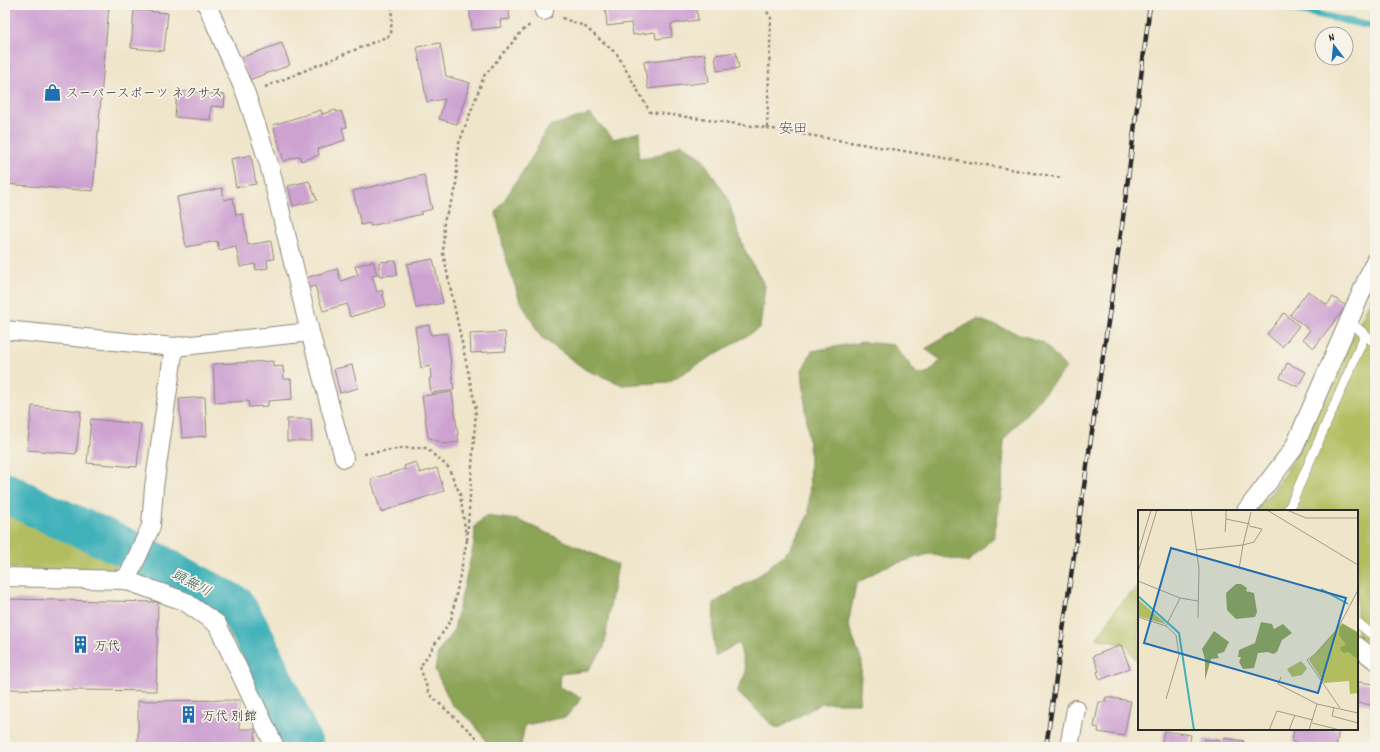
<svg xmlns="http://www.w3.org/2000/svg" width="1380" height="752" viewBox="0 0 1380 752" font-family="Dekko,'Klee One',sans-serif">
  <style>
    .green { fill: #b1bd5f; stroke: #6e7445 }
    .forest { fill: #8ca456; stroke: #5c6840 }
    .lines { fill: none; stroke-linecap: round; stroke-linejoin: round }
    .stream { stroke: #40b1b9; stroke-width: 7 }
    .river { stroke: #40b1b9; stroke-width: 40 }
    .building { fill: #cda2d1 }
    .lane-casing { stroke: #8d887a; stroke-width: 10 }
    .street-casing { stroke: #8d887a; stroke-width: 20 }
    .path { stroke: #8d887a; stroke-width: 2.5; stroke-dasharray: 3 3; stroke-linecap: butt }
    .lane { stroke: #fff; stroke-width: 9 }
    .street { stroke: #fff; stroke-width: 18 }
    .rail-casing { stroke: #2b2b2b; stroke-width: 4.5 }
    .rail { stroke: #f7f3e8; stroke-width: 3; stroke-dasharray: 9; stroke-linecap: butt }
    .labels { text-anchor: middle; stroke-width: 3.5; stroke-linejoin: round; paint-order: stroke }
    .poi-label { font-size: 13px; fill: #2b2b2b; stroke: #f7f3e8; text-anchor: start }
    .water-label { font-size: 14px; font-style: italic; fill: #325a5d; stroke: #f7f3e8 }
    .quarter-label { font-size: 15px; fill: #645565; stroke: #f7f3e8 }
    .inset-river { fill: none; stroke: #40b1b9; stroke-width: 2 }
    .inset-road { fill: none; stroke: #a19b8a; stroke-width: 1 }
    .view { fill: #1f6fb2; fill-opacity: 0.15; stroke: #1f6fb2; stroke-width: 2 }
    .inset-edge { fill: none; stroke: #2b2b2b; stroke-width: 2 }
  </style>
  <rect width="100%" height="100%" fill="#f7f3e8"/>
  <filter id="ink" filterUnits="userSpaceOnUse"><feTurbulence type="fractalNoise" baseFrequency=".025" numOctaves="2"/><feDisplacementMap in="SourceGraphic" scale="8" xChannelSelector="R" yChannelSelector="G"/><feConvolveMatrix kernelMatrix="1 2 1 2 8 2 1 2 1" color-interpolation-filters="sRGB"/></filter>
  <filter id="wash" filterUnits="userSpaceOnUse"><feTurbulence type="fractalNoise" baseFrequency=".012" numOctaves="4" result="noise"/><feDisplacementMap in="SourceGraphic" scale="16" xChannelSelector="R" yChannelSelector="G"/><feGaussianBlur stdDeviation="0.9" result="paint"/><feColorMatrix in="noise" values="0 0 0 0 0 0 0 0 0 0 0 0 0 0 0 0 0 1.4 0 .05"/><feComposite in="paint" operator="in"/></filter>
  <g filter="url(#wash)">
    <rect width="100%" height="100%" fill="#efe5ca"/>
    <path class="green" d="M1375,288V647L1357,635V511H1255L1273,491L1295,458L1372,297Z
      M5,506L116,559L115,571L5,568Z
      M1139,587V664L1126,645L1097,638L1120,603Z"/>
    <path class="forest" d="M590,114L614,139L640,132L638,158L656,156L681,144L701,157L727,197L744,249L765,286L760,328L668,382L623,385L586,370L541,337L519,298L505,255L496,213L536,151L542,137L550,126Z
      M977,319L1044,343L1066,368L1004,439L1002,490L994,537L968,562L929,554L884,567L856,584L848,625L862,662L859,703H822L777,729L737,692L746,672L739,643L715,656L713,634L714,603L761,574L789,550L809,514L810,455L802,370L812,351L863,342L894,345L918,375L929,372L941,360L925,349Z
      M485,516L518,520L618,565L611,600L604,648L587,671L560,674L559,687L582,698L566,717L525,725L521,744L523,747H487L485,739L472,721L452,705L435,670L438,653L454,629L474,544L475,526Z"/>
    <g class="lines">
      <path class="stream" d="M1275,5L1375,27"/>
      <path class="river" d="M5,492L41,510L138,553L235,605L253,635L304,747"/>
    </g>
    <g id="blocks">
      <path class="building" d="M5,5H109L93,191L5,184Z
        M469,5H508L510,19L500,20L501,27L472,30Z
        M616,5H696L698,20L671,24L672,37L656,39L655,32L633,35L631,23L607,26L605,6Z
        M134,10L168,13L164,51L131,48Z
        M282,43L290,65L249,80L240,58Z
        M440,43L446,76L470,83L457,124L439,119L445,99L427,102L417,47Z
        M736,52L739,68L717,71L715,55Z
        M705,54L709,82L648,89L644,62Z
        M177,91L225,95L224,107L211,106L210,120L175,117Z
        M321,110L322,114L336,110L337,112L341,111L347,127L342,128L345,140L318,149L319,155L301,161L300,156L284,161L273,125Z
        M251,155L256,184L236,187L231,159Z
        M424,175L432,209L421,212L422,214L370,226V223L361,225L353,191Z
        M309,181L317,200L293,206L288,186Z
        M222,188L224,200L233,198L236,215L243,214L248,245L271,241L274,259L267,260L268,268L256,270L255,264L240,267L236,246L219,250L217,241L186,247L177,197Z
        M433,259L443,303L416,308L407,264Z
        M373,261L377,275L372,276L377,292L382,290L386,306L350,317L347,304L323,311L315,286L308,288L305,278L337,269L341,281L358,275L355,266Z
        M396,261L397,275L379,276V262Z
        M1308,291L1327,305L1333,297L1346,306L1314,348L1303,339L1310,330L1290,315Z
        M1284,313L1299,326L1282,347L1267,334Z
        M429,325L431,335L447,333L454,390L431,393L429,379L431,378L430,366L421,368L415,327Z
        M505,332L506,351L471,353L470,334Z
        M273,361V367L283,366L284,379H291L292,399L268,401V406L249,407L248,401L215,403L213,364Z
        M1287,363L1306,372L1298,387L1280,378Z
        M352,365L358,388L340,393L334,369Z
        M452,392L459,442L444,444L428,437L422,396Z
        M205,397L207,436L182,438L179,399Z
        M32,406L81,411L76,454L27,450Z
        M91,419L141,424L137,467L87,463Z
        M287,419H311L312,441H287Z
        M416,462L420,473L437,468L444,491L381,512L371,479L405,469L404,466Z
        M5,599L158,602L156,691L5,689Z
        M1121,645L1130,668L1100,680L1097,672L1099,671L1093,656Z
        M1358,682L1375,684V705L1357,703Z
        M1106,697L1131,701L1124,736L1098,732L1099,728L1094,727L1099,702H1105Z
        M240,700L239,729H255V747H138V701Z
        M1294,729H1339L1336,747H1322L1292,742Z
        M1164,731L1191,735L1189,747H1161Z
        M1224,738L1244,741L1243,747H1223Z
        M1204,739L1221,741L1220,747H1203Z
        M1359,744L1375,745V747H1359Z"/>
    </g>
  </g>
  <g filter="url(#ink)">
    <use href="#blocks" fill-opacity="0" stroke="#8d887a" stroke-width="1"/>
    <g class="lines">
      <defs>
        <path id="lane" d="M1349,321L1375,343
          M1288,511L1365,335
          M1357,622L1375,637"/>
        <path id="street" d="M207,5L246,94L269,164L310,332L344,458
          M544,5V11
          M5,330L174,347L310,332
          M1246,511L1294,448L1375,261
          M5,577L125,580L133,566L151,526L154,487L174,347
          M125,580L184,601L217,624L275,747
          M1357,646L1375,660
          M1069,747L1076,709"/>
      </defs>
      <use href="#lane" class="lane-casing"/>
      <use href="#street" class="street-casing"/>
      <path class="path" d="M562,18L584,26L617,54L650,112L767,128L771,18L763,5
        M265,87L391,35L392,5
        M767,128L1063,178
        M364,454L403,448H426L448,467L460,494L466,535
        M467,540L476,409L443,253L444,221L456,188L458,146L484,76L522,31L530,25
        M467,540L451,620L420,667L429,694L477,738L480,747"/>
      <use href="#lane" class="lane"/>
      <use href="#street" class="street"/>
      <defs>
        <path id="rail" d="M1046,747L1122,226L1150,5"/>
      </defs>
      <use href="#rail" class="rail-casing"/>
      <use href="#rail" class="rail"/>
    </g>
  </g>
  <defs>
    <symbol id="shop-bare" viewBox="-9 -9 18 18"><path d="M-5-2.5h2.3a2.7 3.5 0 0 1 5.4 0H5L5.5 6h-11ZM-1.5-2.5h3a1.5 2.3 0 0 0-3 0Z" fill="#1f6fb2" stroke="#f7f3e8" stroke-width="2.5" paint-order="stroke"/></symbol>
    <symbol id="building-bare" viewBox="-9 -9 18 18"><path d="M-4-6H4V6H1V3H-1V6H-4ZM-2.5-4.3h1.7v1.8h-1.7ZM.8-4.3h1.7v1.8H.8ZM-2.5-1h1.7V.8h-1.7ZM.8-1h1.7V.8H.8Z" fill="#1f6fb2" stroke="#f7f3e8" stroke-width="2.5" paint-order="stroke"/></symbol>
  </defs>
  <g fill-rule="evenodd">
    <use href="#shop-bare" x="40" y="80" width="25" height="25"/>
    <use href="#building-bare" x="68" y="632" width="25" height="25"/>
    <use href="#building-bare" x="176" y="702" width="25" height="25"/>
  </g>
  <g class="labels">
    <g class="poi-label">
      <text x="66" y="97">スーパースポーツ ネクサス</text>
      <text x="94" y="650">万代</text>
      <text x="202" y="720">万代 別館</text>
    </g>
    <g class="water-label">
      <text transform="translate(192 582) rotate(28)" y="5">頭無川</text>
    </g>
    <g class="quarter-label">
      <text x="793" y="133">安田</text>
    </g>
  </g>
  <g transform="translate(1138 510)">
    <rect width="220" height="220" fill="#efe5ca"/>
    <path d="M0,89L27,113V114L0,106ZM204,113L220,122V183L212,184L211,171L186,173L171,150ZM163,151L169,158L164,165L154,167L149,159Z" fill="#b1bd5f"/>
    <path d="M98,74H103L109,78L108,81L116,83L119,102L117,107L98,109L89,100L88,83ZM123,112L134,114L136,119L145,114L154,123L144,130L139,142L135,144L130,142L120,143L116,158L105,159L101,152L103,147H100L101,140L117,133ZM205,114L220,123V149L210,142L206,143L202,140L203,137L208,135L201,125L202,117ZM76,121L91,132L86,142L79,144L81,148L73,149L67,170V149L64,139Z" fill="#8ca456"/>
    <path class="inset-river" d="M183,79L210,94M0,86L41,123L56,220"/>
    <path class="inset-road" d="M53,0L61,59L60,108M88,0V9L112,14M92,0H116M129,0L220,55M149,0L168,8H220M87,22L88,9M58,40L105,35L113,2M0,43L13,0M101,59L105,35L116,32L124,19L111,16M0,62L19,0M0,71L42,88L60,91M0,107L28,116L42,88M28,116L38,125L41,145L28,189M143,167L140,174L179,194M196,197L194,206L220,213M202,198L169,150L180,142L199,120L220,80M174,213L202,220M131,220L139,201L175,210M151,220L157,205M171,220L179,194L220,203"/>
    <path class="view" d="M33,38L208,88L180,183L6,133Z"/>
    <rect width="220" height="220" class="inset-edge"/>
  </g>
  <rect width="1380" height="752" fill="none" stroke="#f7f3e8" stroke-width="20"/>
  <g transform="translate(1334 46) rotate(344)"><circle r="19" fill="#f7f3e8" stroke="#a5a39c"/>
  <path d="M0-3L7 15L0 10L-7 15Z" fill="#1f6fb2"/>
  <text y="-6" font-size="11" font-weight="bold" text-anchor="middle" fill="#2b2b2b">N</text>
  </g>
</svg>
